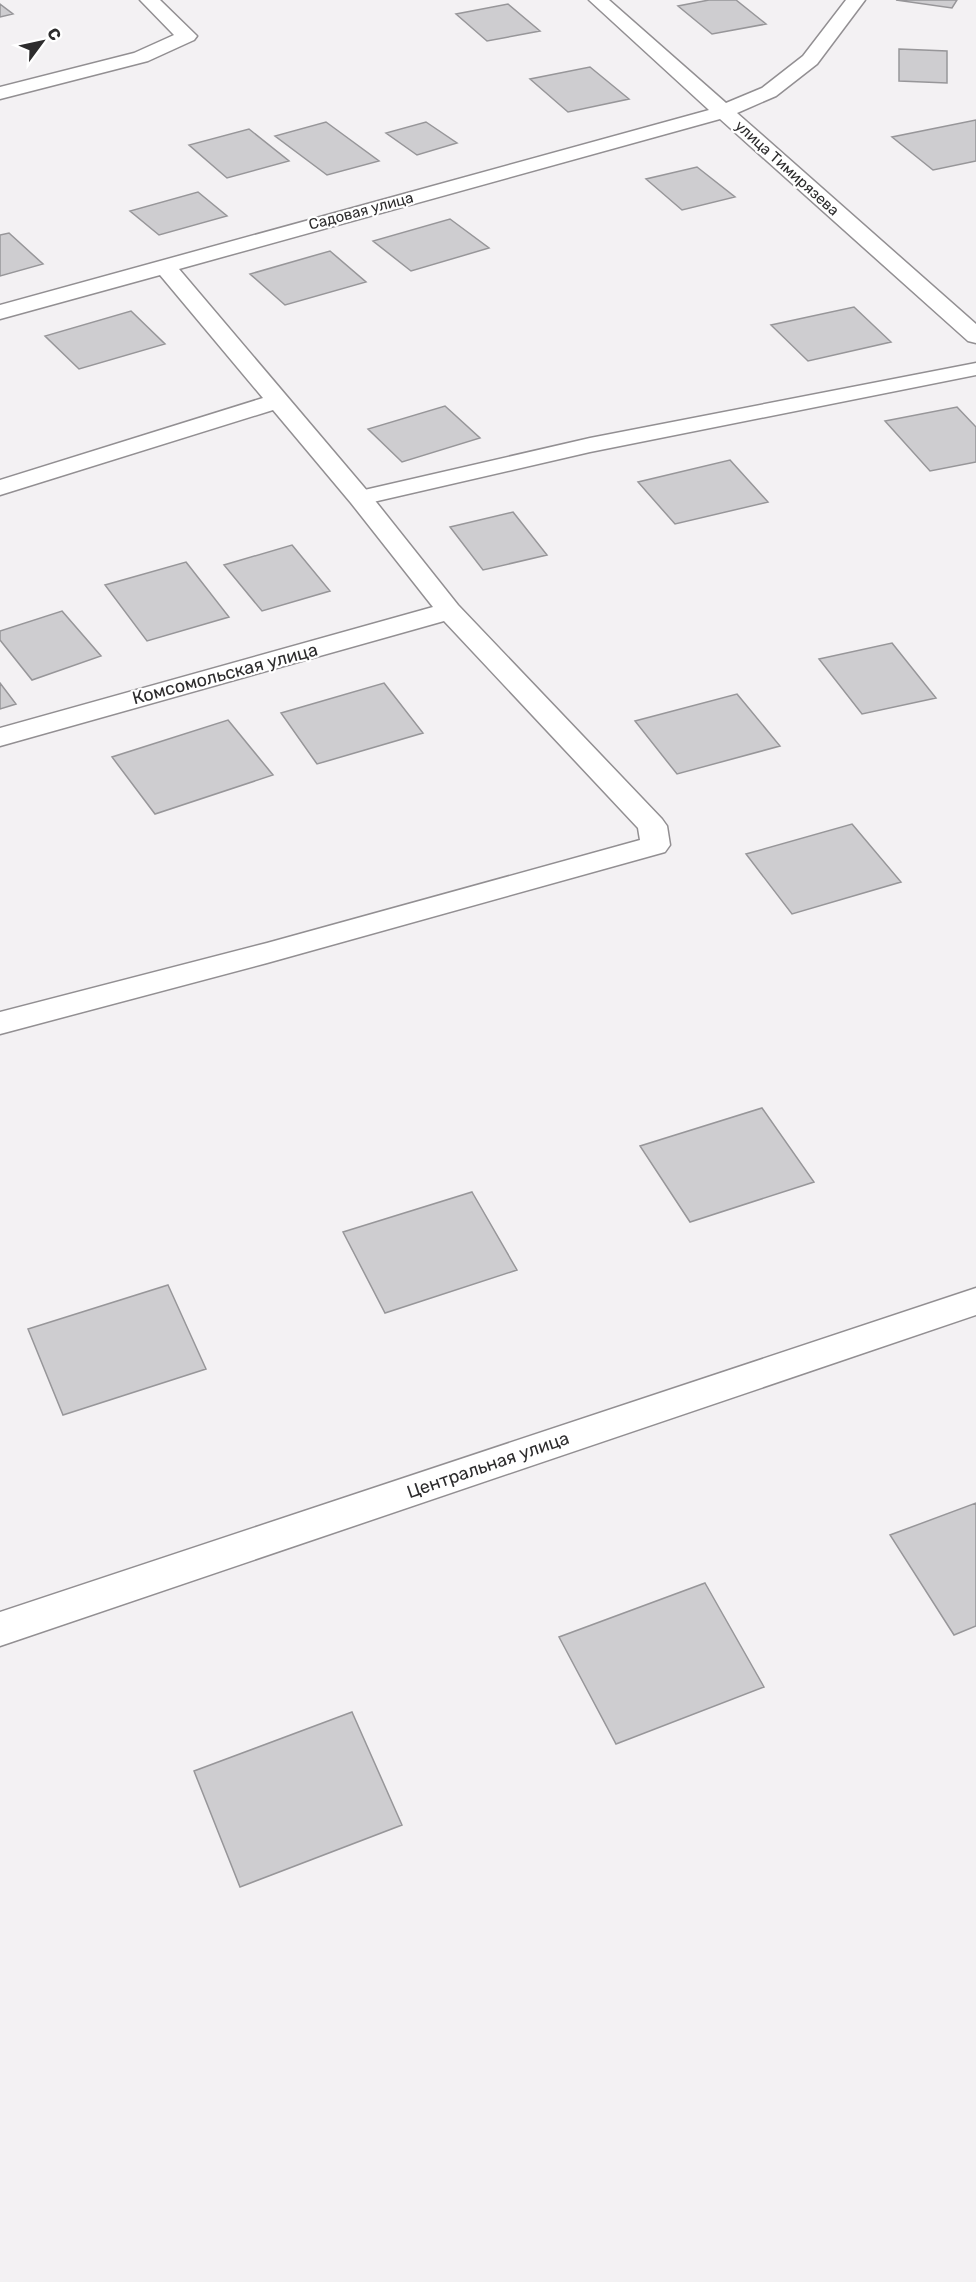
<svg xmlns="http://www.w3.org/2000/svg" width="976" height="2282" viewBox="0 0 976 2282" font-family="Rubik,sans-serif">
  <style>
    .building { fill: #cecdd0; stroke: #979699; stroke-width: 1.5 }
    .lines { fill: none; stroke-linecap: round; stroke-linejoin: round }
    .lane-casing { stroke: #928f92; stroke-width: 3 }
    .street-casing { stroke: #928f92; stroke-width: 3 }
    .lane { fill: #fff; fill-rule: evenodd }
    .street { fill: #fff; fill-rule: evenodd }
    .labels { text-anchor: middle; stroke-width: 4.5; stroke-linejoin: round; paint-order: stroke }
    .far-street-label { font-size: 15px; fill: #2d2c2d; stroke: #fff }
    .street-label { font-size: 18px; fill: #2d2c2d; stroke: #fff }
  </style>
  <rect width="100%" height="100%" fill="#f3f1f3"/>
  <path class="building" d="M709,0H736L766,24L712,34L678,6Z
    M896,0H957L952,8Z
    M0,4L13,14L0,17Z
    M508,4L540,31L487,41L456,14Z
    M899,49L947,51V83L899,81Z
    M590,67L629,99L568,112L530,79Z
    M976,120V161L933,170L892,137Z
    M326,122L379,161L327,175L275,136Z
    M426,122L457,143L417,155L386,133Z
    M249,129L289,161L227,178L189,145Z
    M697,167L735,197L682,210L646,179Z
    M198,192L227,216L159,235L130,211Z
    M450,219L489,248L411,271L373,241Z
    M9,233L43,264L0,276V235Z
    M330,251L366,282L285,305L250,274Z
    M854,307L891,342L808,361L771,325Z
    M131,311L165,344L79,369L45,336Z
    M445,406L480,438L402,462L368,429Z
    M957,407L976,427V462L930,471L885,421Z
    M730,460L768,502L675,524L638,482Z
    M513,512L547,555L483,570L450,527Z
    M292,545L330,591L262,611L224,565Z
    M186,562L229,617L147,641L105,585Z
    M62,611L101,656L32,680L0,640V631Z
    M892,643L936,698L862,714L819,659Z
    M0,683L16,704L0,709Z
    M384,683L423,733L317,764L281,713Z
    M737,694L780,746L677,774L635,721Z
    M228,720L273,775L155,814L112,757Z
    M852,824L901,882L792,914L746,854Z
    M762,1108L814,1182L690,1222L640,1146Z
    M472,1192L517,1270L385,1313L343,1232Z
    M168,1285L206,1369L63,1415L28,1329Z
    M976,1503V1626L954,1635L890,1535Z
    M705,1583L764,1687L616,1744L559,1637Z
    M352,1712L402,1825L240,1887L194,1771Z"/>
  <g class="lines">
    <defs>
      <path id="lane" d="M976,363V375L590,452L360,505L352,503L349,498L352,493L360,491L590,438Z"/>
      <path id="street" d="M140,0H160L197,36L194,40L148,61L0,99V87L134,53L174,35Z
        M589,0H609L726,103L762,88L803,56L846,0H865L817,64L776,96L737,113L976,324V343L968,341L720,119L179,269L369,493L458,605L662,819L667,826L670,845L665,852L267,963L0,1034V1012L267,943L640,840L638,828L444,621L0,746V728L433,607L351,503L273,410L0,495V480L263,398L160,275L0,319V305L709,110Z
        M976,1288V1315L0,1646V1612Z"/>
    </defs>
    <use href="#lane" class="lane-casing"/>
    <use href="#street" class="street-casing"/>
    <use href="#lane" class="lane"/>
    <use href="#street" class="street"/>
  </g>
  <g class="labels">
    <g class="far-street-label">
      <text transform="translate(787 168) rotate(42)" y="5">улица Тимирязева</text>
      <text transform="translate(361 211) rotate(-15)" y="5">Садовая улица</text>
    </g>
    <g class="street-label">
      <text transform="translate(225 674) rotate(-15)" y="6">Комсомольская улица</text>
      <text transform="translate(488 1465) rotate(-19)" y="6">Центральная улица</text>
    </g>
  </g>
  <g transform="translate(42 42) rotate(57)" stroke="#ffffff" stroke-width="4.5" paint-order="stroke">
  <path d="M0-4.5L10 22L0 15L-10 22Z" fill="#2d2c2d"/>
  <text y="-9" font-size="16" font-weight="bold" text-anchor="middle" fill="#2d2c2d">С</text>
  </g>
</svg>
